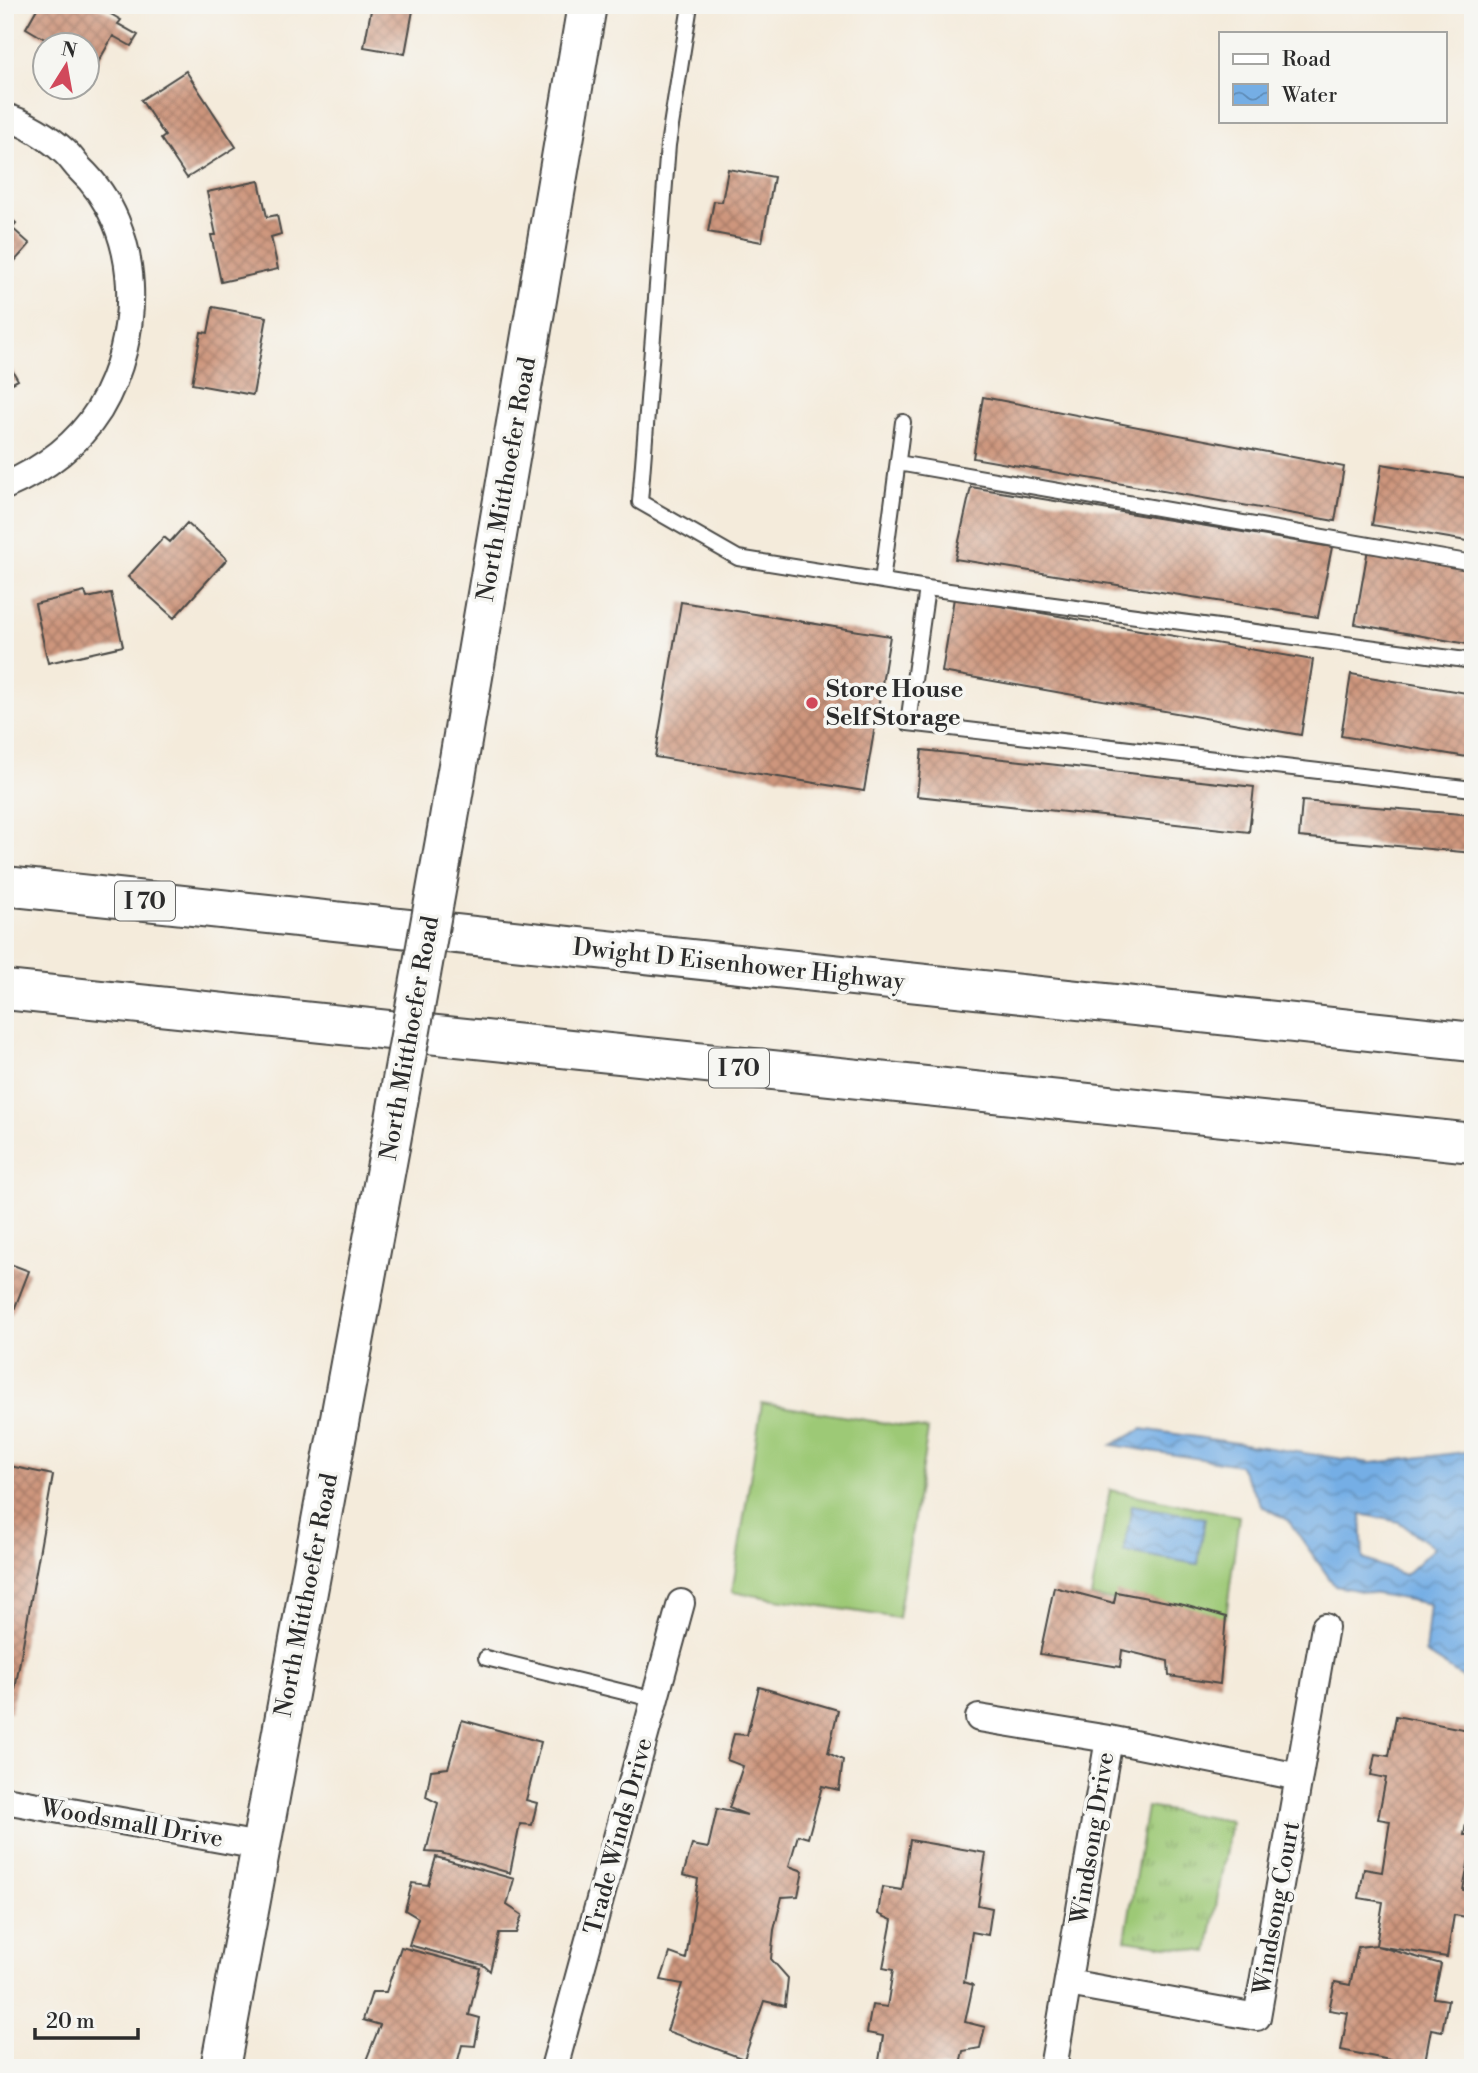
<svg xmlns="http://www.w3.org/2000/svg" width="1478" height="2073" viewBox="0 0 1478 2073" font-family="'Libre Bodoni',serif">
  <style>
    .grass { fill: url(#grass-tufts); stroke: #647a50; stroke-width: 2 }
    .pitch { fill: #9dc976; stroke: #647a50; stroke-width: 2 }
    .water { fill: url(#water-waves); stroke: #506c88; stroke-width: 2; fill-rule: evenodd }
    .building { fill: url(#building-cross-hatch) }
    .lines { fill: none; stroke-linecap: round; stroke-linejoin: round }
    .lane-casing { stroke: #494845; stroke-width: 18 }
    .street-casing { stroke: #494845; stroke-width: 30 }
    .secondary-casing { stroke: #494845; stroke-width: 42 }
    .highway-casing { stroke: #494845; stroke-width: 42 }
    .lane { stroke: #fff; stroke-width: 14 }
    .street { stroke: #fff; stroke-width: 26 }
    .secondary { stroke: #fff; stroke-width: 38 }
    .highway { stroke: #fff; stroke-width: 38 }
    .secondary-bridge-casing { stroke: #494845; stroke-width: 42; stroke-linecap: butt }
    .secondary-bridge { stroke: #fff; stroke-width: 38 }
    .poi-dot { fill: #d1495b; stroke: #f6f6f2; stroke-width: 2.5 }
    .labels { text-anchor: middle; stroke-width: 7; stroke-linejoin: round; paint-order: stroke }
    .shield { fill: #f6f6f2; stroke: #686867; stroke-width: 2 }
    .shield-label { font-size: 23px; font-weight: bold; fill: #2b2b2b }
    .street-label { font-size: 24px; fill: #2b2b2b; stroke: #f6f6f2 }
    .poi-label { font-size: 24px; font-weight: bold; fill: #2b2b2b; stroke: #f6f6f2; text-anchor: start }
  </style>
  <defs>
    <pattern id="grass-tufts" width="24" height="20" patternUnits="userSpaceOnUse" patternTransform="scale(1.75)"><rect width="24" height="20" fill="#9dc976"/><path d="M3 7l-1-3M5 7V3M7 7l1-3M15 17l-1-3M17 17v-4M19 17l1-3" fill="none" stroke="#80a361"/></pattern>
    <pattern id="water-waves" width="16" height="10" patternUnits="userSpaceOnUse" patternTransform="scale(1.75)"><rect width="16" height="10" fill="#75aee5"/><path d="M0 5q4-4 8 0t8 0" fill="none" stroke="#608eba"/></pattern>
    <pattern id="building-cross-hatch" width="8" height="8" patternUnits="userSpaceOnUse" patternTransform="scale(1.75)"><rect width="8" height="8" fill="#ce967d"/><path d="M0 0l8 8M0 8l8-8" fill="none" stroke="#a77b67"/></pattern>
  </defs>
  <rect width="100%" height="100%" fill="#f6f6f2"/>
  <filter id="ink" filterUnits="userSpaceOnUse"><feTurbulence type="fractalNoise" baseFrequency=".0143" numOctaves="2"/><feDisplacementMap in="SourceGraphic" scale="14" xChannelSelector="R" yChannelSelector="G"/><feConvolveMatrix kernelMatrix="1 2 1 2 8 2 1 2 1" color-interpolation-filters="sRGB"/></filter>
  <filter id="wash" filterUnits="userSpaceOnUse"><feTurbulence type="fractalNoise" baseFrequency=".00686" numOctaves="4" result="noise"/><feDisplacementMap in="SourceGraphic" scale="28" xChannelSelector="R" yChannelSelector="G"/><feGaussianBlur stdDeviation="1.57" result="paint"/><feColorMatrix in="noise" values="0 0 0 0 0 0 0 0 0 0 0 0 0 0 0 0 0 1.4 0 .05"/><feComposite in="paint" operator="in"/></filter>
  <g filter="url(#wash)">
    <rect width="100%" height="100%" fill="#f4ebdb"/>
    <path class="grass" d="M1147,1807L1231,1821L1208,1952L1125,1940Z"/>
    <path class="pitch" d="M762,1403L928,1430L898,1618L732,1592Z
      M1110,1490L1239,1516L1226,1617L1091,1597Z"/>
    <path class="water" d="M1142,1429L1371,1463L1473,1451V1684L1425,1653L1430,1604L1335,1586L1288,1520L1262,1506L1239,1465L1112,1445ZM1361,1514L1399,1522L1434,1548L1405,1575L1363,1559Z
      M1132,1505L1205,1518L1198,1564L1124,1552Z"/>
    <g id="blocks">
      <path class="building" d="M39,5H95L121,20L118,24L138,35L131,46L113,36L92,73L88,70V46H45L48,41L26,28Z
        M372,5H414L405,54L364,47Z
        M186,71L236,147L187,178L161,139L165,136L141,100Z
        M728,169L774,177L762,242L708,232L714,201L722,202Z
        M259,181L267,217L277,215L281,234L271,237L278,269L221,282L211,235H216L207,192Z
        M5,213L16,223L12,228L30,244L5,272Z
        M213,307L267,317L253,395L192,384L201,332L208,333Z
        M5,358L18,380L5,387Z
        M983,397L1344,467L1335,521L973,458Z
        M1382,464L1473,479V542L1372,525Z
        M971,487L1332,547L1318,617L955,559Z
        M187,523L227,559L174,618L128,577L164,537L170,542Z
        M1368,549L1473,567V645L1355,624Z
        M85,592L87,598L111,593L123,646L48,663L35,604Z
        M954,598L1313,660L1301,735L942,672Z
        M681,602L890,636L864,791L655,757Z
        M1351,674L1473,694V758L1341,736Z
        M922,750L1254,787L1249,832L917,796Z
        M1302,801L1473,815V853L1299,837Z
        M5,1262L29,1271L12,1315L5,1312Z
        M5,1465L53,1475L11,1712L5,1711Z
        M1054,1587L1114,1603L1116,1592L1184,1605L1226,1617L1220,1684L1169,1676L1168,1661L1122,1650L1120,1667L1040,1654Z
        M759,1687L838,1710L828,1753L843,1760L839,1790L822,1786L808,1838L798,1835L789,1866L803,1871L798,1896L782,1897L774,1930L771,1959L788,1978L785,2006L764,2001L744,2059L667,2031L682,1984L661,1980L670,1953L686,1959L698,1879L683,1875L692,1845L708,1848L717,1809L747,1815L729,1808L743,1766L727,1760L734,1734L747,1735Z
        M1396,1716L1473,1731V1807L1469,1806L1464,1835H1473V1839L1463,1890L1473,1892V1918L1454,1915L1447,1957L1377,1946L1441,1964L1434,1998L1448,2000L1442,2031L1431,2029L1424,2067L1341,2050L1348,2013L1329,2010L1335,1982L1350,1985L1358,1947L1376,1945L1383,1902L1359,1898L1364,1869L1382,1872L1390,1821L1378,1819L1386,1778L1371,1775L1375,1754L1389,1756Z
        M462,1720L541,1742L526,1800L537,1803L534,1816L532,1825L520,1824L510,1873L441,1853L426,1852L438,1803L426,1797L431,1770L448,1768Z
        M910,1840L986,1853L978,1905L992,1908L988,1935L972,1932L964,1982L973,1985L965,2022L985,2027L980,2048L963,2051L959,2068L878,2067L883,2036L867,2033L872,2005L887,2007L893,1970L883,1968L892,1920L878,1914L882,1887L902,1890Z
        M436,1857L514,1879L507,1905L522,1915L516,1933H499L490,1971L483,1965L409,1945L418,1918L405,1910L412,1883L428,1885Z
        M401,1947L480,1968L469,2015L480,2018L475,2046L462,2045L456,2068H363L380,2025L363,2020L372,1992H386Z"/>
    </g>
  </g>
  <g filter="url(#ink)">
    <use href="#blocks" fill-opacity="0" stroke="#494845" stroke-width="2"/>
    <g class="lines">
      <defs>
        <path id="lane" d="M690,5L668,145L640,502L738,558L927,588L1473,661
          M898,463L1473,563
          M882,581L903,422
          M927,588L908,723L1473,789
          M486,1658L656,1700"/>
        <path id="street" d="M5,117C25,122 50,138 65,152C70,156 74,163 79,168C144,229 143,336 99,410C77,445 42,470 5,486
          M979,1718L1109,1739L1299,1777
          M5,1800L259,1846
          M1068,1983L1257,2017L1325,1627
          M554,2068L681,1603
          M1053,2068L1109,1739"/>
        <path id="secondary" d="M448,824L587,5
          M220,2068L390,1147"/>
        <path id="highway" d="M5,886L1473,1042
          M5,990L1473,1143"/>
      </defs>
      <use href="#lane" class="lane-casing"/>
      <use href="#street" class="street-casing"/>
      <use href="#secondary" class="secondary-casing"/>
      <use href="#highway" class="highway-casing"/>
      <use href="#lane" class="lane"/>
      <use href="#street" class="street"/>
      <use href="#secondary" class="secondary"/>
      <use href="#highway" class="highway"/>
      <defs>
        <path id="secondary-bridge" d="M390,1147L448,824"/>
      </defs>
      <use href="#secondary-bridge" class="secondary-bridge-casing"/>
      <use href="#secondary-bridge" class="secondary-bridge"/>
    </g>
  </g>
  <circle class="poi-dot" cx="812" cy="703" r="7"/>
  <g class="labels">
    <g class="shield">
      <rect x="115" y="881.5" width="60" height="39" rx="5"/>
      <rect x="709" y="1048.5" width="60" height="39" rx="5"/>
    </g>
    <g class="shield-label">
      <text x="145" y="909">I 70</text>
      <text x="739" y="1076">I 70</text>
    </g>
    <g class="street-label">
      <text transform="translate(506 479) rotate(-80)" y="8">North Mitthoefer Road</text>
      <text transform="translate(739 964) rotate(6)" y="8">Dwight D Eisenhower Highway</text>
      <text transform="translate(409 1038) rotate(-80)" y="8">North Mitthoefer Road</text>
      <text transform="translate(306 1595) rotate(-79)" y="8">North Mitthoefer Road</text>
      <text transform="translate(132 1823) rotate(10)" y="8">Woodsmall Drive</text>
      <text transform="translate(618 1836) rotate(-75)" y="8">Trade Winds Drive</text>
      <text transform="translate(1092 1838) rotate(-81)" y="8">Windsong Drive</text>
      <text transform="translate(1276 1908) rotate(-80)" y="8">Windsong Court</text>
    </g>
    <g class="poi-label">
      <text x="826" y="697">Store House<tspan x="826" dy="28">Self Storage</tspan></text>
    </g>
  </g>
  <rect width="1478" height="2073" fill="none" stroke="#f6f6f2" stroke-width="28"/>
  <rect x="1219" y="32" width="228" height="91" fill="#f6f6f2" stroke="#a5a5a2" stroke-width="2"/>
  <rect x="1233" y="54" width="35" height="10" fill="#ffffff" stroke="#a5a5a2" stroke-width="2"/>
  <text x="1282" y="66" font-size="21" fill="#2b2b2b">Road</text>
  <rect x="1233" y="84" width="35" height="21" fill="url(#water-waves)" stroke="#a5a5a2" stroke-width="2"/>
  <text x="1282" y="102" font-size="21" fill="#2b2b2b">Water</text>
  <g transform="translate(66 66) rotate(11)"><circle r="33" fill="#f6f6f2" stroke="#a5a5a2" stroke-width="2"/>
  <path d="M0-5L12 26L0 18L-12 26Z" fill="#d1495b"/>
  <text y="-10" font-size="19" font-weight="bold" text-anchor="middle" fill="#2b2b2b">N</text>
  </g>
  <path d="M35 2028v10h103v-10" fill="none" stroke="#2b2b2b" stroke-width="3.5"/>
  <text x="46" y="2028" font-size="21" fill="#2b2b2b" stroke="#f6f6f2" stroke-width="5" paint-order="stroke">20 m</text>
</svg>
